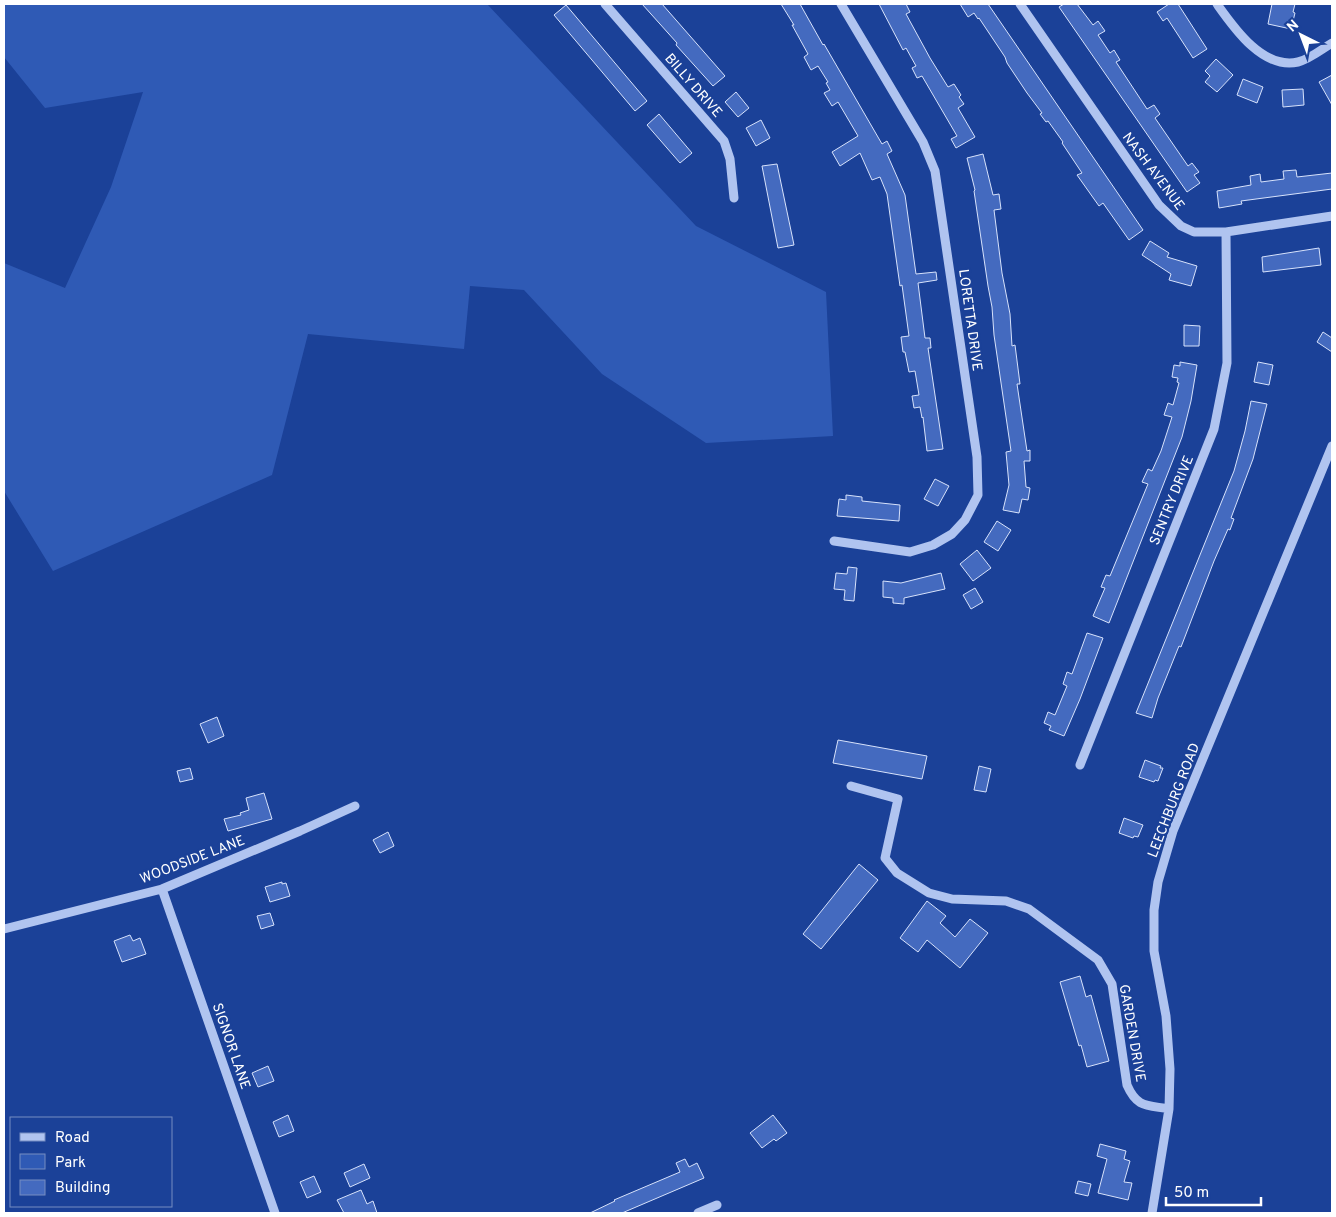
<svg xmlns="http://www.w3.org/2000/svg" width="1336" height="1217" viewBox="0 0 1336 1217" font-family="Overpass,sans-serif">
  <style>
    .green { fill: #2f5ab5 }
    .building { fill: #446abf; stroke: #d7e2fb }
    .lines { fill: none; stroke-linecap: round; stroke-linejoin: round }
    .minor { stroke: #b0c4f0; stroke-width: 9 }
    .labels { text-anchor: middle; stroke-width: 4.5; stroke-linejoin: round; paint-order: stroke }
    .street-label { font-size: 14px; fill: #fff; stroke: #1b4198 }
  </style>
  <rect width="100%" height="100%" fill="#1b4198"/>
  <path class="green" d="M4,4H487L696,226L826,292L833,436L706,443L602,374L524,290L470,286L464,349L308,334L272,475L53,571L4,491V263L65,288L111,187L143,92L45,108L4,57Z"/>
  <path class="building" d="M642,4H662L725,76L713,86L676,45L677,43Z
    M781,4H800L823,45L824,44L882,144L887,141L892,151L887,154L905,195L916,274L936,272L937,280L918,283L925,338H930L931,348H928L943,449L927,451L923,417L922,418L920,407L914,408L912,396L919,395L915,371L909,372L905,352H903L901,337L909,336L902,285L900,286L887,194L880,177L872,180L860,153L840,166L832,152L858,136L838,102L832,106L824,93L830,90L826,83L828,82L818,66L811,70L804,57L808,54L792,25H794Z
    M879,4H906L910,12L906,14L930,58L948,87L954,84L961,95L959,97L964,104L958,108L975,137L956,148L951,139L957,136L922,76L917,78L912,68L916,66L906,48L903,50Z
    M960,4H988L1143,230L1129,240L1103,203L1099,206L1077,175L1082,173L1062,143L1063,142L1048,121L1046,122L1040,114L1042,113L1027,93L1007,63L1005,57L979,18L978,19L974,13L968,17Z
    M1064,4H1077L1093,25L1098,21L1105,31L1098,35L1110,53L1114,50L1120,60L1116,62L1147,109L1154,105L1160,114L1155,118L1188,166L1192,163L1199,172L1194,175L1200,183L1187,192L1059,7Z
    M1169,4H1178L1207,49L1193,58L1167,18L1163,21L1157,12Z
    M1272,4H1295L1293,12L1295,13L1291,29L1268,24Z
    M566,5L647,101L635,111L554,15Z
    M1216,59L1233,75L1217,92L1205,82L1210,76L1205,71Z
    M1332,75V105L1319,82Z
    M1243,79L1263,87L1257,103L1237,95Z
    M1303,89L1304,105L1283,107L1282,90Z
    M736,92L749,108L738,117L725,102Z
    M659,114L692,153L680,163L647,125Z
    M761,120L770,138L756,146L746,128Z
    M983,154L993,195L999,194L1001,209L994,210L1002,273L1010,314L1012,346L1015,345L1020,384H1017L1027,451L1030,450V461H1024L1026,487L1030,488L1028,500L1022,499L1019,513L1003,510L1009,485L1006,452L1011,451L994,335L992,307L988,286L974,191L975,190L967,158Z
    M777,164L794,245L778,248L762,166Z
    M1296,170L1297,177L1332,173V189L1241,201L1242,204L1219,208L1217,191L1251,185L1250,176L1260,174L1261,182L1284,179L1283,171Z
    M1150,241L1169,253L1167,257L1197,266L1191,286L1169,280L1171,274L1142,255Z
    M1319,248L1321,265L1263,272L1262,257Z
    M1184,325L1200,326L1199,346H1184Z
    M1323,332L1332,338V352L1317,342Z
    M1180,362L1197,365L1191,401L1182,437L1109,623L1093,616L1105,588L1101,587L1106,575L1110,576L1148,484L1142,482L1148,469L1152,471L1161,451L1172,417L1164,415L1168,403L1173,405L1179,383L1177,382L1178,378L1172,377L1174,365L1180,366Z
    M1258,362L1273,365L1269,385L1254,382Z
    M1251,401L1267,404L1253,459L1231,518L1234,519L1230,530L1228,529L1214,561L1181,647L1179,646L1158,698L1152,718L1136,713L1234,471L1245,431Z
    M935,479L949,486L938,506L924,499Z
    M846,495L862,497V501L900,505L899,521L837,516L839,499L846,500Z
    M997,521L1011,530L998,551L984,542Z
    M977,550L991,568L973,581L960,564Z
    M848,567L857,568L854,601L844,600L845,590L834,589L836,573L847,574Z
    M941,573L945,589L904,598V604L893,603V598L883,597V581L901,583Z
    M975,588L983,602L971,609L963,595Z
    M1087,633L1103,638L1080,699L1064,736L1049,730L1051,726L1044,723L1048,712L1055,715L1067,686L1063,684L1067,672L1072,674Z
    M217,717L224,736L208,743L200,724Z
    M838,740L927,756L922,779L833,763Z
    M1145,760L1161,766L1160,768H1163L1158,781L1155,780L1154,782L1139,777Z
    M979,766L991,769L986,792L974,790Z
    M190,768L193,779L180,782L177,771Z
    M264,793L272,819L228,831L224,819L241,815L240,813L249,810L246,798Z
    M1124,818L1143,825L1138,837L1134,836L1133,838L1119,833Z
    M388,832L394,846L380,853L373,840Z
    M859,864L878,880L821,949L803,934Z
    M282,882V884L286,883L290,896L270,902L265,887Z
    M927,901L946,916L940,923L955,937L970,919L988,933L960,968L927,940L918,952L900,938Z
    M270,913L274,925L261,929L257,916Z
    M130,935L133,941L140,938L146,954L122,962L114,941Z
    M1080,976L1086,997L1091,995L1109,1061L1087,1067L1081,1045L1079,1046L1060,982Z
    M268,1066L274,1081L258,1087L252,1073Z
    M288,1115L294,1131L279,1137L273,1122Z
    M773,1115L787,1133L776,1141L774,1139L762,1148L750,1133Z
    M1100,1144L1126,1151L1124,1159L1130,1161L1124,1182L1132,1183L1128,1200L1098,1193L1107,1159L1097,1156Z
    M685,1159L689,1167L697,1163L704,1178L622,1213H590L615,1201L614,1200L680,1172L676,1163Z
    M364,1164L370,1178L350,1187L344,1173Z
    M314,1176L321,1192L307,1198L300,1182Z
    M1078,1181L1091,1184L1088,1196L1075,1193Z
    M361,1190L367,1204L373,1201L377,1213H344L337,1200Z"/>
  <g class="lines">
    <path class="minor" d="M605,4L724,141L730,159L734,198
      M1020,4L1159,205L1181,226L1194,232H1226L1332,216
      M1217,4C1234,28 1263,70 1298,62C1310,59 1322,49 1332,43
      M834,541L910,552L933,545L952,534L965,520L978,495L977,457L935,171L923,142L841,4
      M1080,765L1214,429L1227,363L1226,232
      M851,786L898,799L885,858L897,873L929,893L952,899L1006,901L1029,909L1098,960L1112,984L1127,1085C1137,1108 1147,1105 1169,1109
      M162,889L275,1213
      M4,929L162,889L300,831L355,806
      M698,1213L717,1205
      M1152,1213L1169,1109L1170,1069L1166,1016L1154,951V910L1158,882L1173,831L1332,446"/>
  </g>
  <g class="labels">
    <g class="street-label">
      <text transform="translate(694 85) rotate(49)" y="5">BILLY DRIVE</text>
      <text transform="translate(1154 171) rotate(53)" y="5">NASH AVENUE</text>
      <text transform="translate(971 320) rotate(82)" y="5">LORETTA DRIVE</text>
      <text transform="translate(1171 500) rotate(-68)" y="5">SENTRY DRIVE</text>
      <text transform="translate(1173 800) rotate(-69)" y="5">LEECHBURG ROAD</text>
      <text transform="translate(192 859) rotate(-21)" y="5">WOODSIDE LANE</text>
      <text transform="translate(1133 1033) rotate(80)" y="5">GARDEN DRIVE</text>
      <text transform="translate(232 1046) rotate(71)" y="5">SIGNOR LANE</text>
    </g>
  </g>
  <rect width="1336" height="1217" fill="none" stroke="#ffffff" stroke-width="10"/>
  <rect x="10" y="1117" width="162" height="90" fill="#1b4198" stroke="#768dc1"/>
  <rect x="20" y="1133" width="25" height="8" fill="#b0c4f0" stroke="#768dc1"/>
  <text x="55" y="1142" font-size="15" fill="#ffffff">Road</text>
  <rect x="20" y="1154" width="25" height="15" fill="#2f5ab5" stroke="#768dc1"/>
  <text x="55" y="1167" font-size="15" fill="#ffffff">Park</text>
  <rect x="20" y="1180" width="25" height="15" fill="#446abf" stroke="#768dc1"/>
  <text x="55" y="1192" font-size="15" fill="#ffffff">Building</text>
  <g transform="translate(1301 35) rotate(318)" stroke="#1b4198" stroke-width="4" paint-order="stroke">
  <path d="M0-4L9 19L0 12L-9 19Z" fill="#ffffff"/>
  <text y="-8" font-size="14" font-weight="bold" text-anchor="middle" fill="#ffffff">N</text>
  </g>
  <path d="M1166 1197v8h95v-8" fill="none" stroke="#ffffff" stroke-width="2.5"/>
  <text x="1174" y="1197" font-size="15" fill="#ffffff" stroke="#1b4198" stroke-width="4" paint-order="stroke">50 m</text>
</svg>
